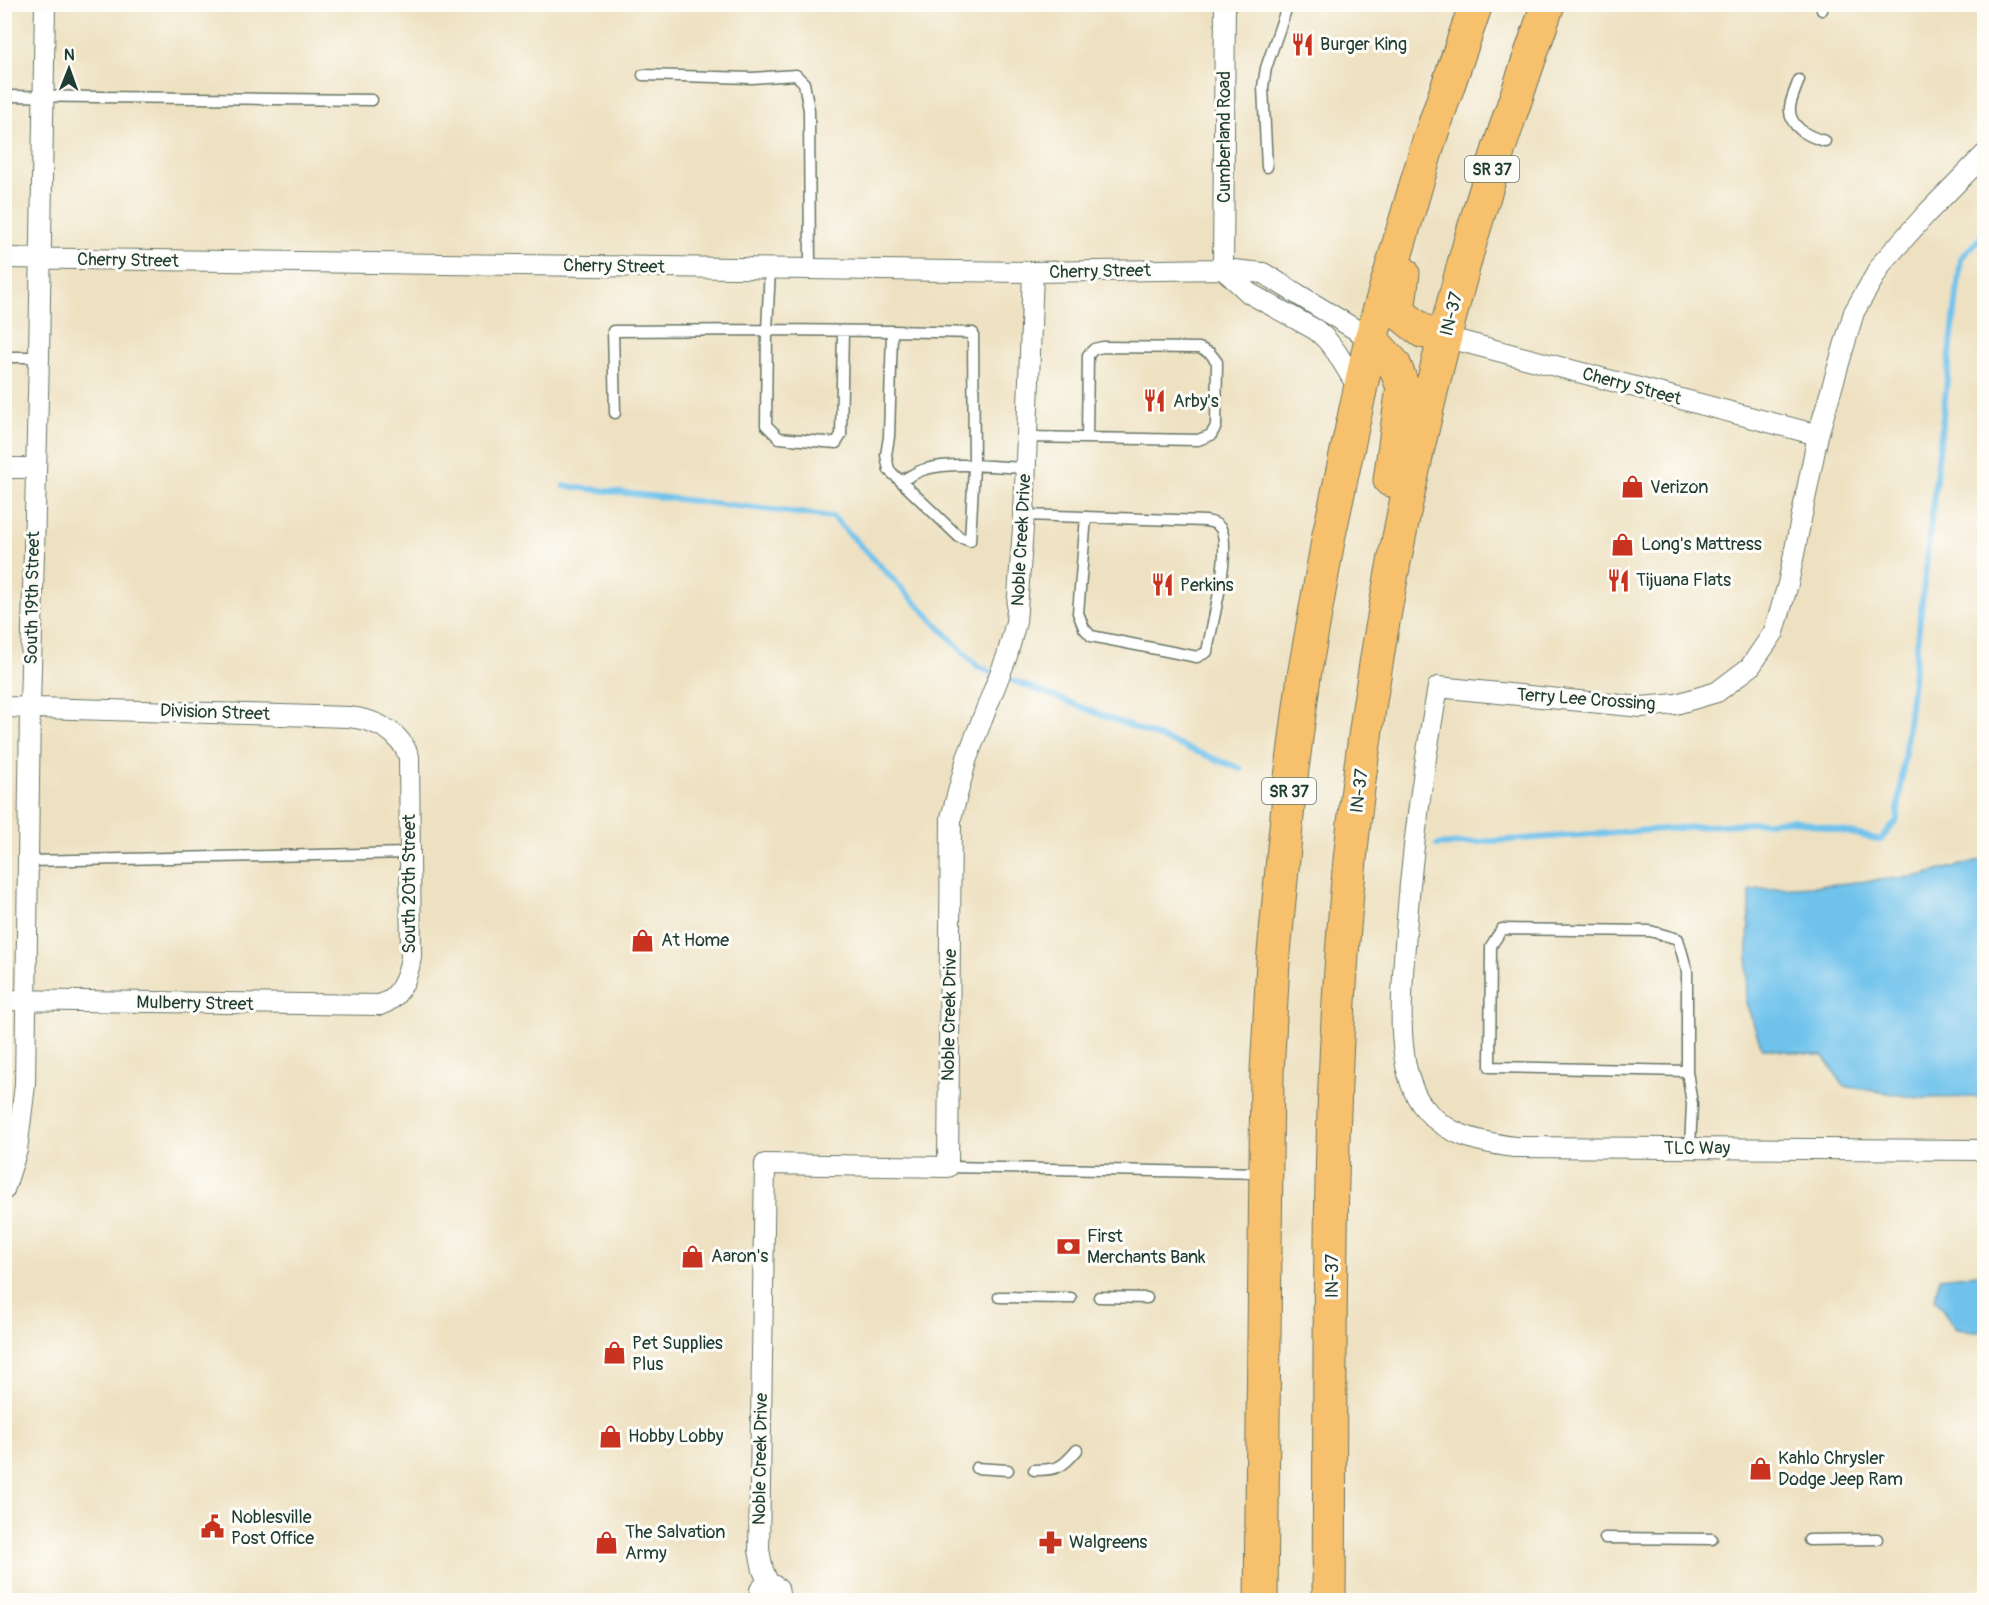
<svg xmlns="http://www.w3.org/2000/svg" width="1989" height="1605" viewBox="0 0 1989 1605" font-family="Pangolin,sans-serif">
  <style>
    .water { fill: #70c2ec; stroke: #488090; stroke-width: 1.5 }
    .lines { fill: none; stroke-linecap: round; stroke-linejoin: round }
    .stream { stroke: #70c2ec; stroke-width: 6 }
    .service-casing { stroke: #677665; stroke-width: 13 }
    .minor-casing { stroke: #677665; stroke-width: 22 }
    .trunk-casing { stroke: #677665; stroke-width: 35 }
    .service { stroke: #fff; stroke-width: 10 }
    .minor { stroke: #fff; stroke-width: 20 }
    .trunk { stroke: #f7c06c; stroke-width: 33 }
    .labels { text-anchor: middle; stroke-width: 6; stroke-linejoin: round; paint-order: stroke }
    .shield { fill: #fdfcf7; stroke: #62766e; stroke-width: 1.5 }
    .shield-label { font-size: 16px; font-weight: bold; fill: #1f3d34 }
    .poi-label { font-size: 18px; fill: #1f3d34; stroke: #fdfcf7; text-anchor: start }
    .street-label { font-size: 18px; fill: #1f3d34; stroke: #fdfcf7 }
  </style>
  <rect width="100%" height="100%" fill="#fdfcf7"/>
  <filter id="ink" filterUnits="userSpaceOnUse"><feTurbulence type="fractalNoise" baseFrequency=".0167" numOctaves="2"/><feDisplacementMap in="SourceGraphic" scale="12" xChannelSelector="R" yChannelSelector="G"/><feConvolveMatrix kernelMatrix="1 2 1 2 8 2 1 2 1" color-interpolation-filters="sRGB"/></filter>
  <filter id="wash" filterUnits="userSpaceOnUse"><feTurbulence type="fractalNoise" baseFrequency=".008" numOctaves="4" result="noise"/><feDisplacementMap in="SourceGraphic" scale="24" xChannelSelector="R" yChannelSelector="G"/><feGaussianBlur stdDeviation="1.35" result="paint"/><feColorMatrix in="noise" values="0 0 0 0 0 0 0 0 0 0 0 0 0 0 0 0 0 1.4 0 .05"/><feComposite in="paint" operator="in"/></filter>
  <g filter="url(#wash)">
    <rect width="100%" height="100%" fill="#eee1c1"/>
    <path class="water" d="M1984,859V1097L1919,1098L1844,1086L1823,1056L1762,1048L1746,1003L1750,890L1827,885L1919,876Z
      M1978,1274H1984V1332L1956,1329L1935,1299L1939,1278Z"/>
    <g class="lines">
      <path class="stream" d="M564,486L833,517L978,667L1241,769
        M1437,845L1794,820L1881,840L1897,820L1961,258L1984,234"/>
    </g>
  </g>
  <g filter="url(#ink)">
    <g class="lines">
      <defs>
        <path id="service" d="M1822,10L1824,4
          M643,75L752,78L796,75L804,83L809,110L810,269
          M1799,80C1796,88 1791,99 1790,107C1788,127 1809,137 1825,141
          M4,96L372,100
          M1267,167L1263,87L1266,68L1288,4
          M770,268L767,330L892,331
          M892,331L973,333L974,466L970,541L959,537L889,470L886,455L889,437Z
          M4,357H39
          M615,413L613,331L767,330L766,425L779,438L836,443L841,435L843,331
          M1027,437L1198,440L1211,435L1216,426L1217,362L1210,353L1199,348L1103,347L1094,349L1088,355L1087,438
          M901,481C909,477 917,471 926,469C952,461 997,467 1025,468
          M1024,515L1205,521C1212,522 1217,523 1221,529C1232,549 1211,628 1207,652L1197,657L1091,636L1084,628L1078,613L1086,517
          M29,861L409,853
          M1687,1071L1490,1067L1491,946L1502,929L1650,931L1678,939L1687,971V1071L1692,1104L1690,1148
          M948,1167L1263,1173
          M999,1297L1071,1298
          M1099,1297L1147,1298
          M976,1468L1008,1470
          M1034,1470C1057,1470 1062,1468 1077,1450
          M1605,1538L1712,1539
          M1809,1540L1877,1539"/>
        <path id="minor" d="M1984,155L1928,212L1883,262L1854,312L1818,435L1788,584L1774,632L1750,667L1717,692L1676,704L1641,707L1438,687C1423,768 1412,849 1406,931C1403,979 1392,1065 1422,1105C1444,1135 1479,1142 1514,1147L1984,1150
          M4,258L1033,272L1223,269L1263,273L1371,339
          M1223,269L1225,4
          M1223,269L1249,293L1316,330L1326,339L1337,353L1360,391
          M1445,337L1818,435
          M4,468H35
          M4,707L349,717C375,720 400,731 409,757L411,957C408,977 401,998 380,1005L4,1000
          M4,1190L17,1150L25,1085L30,707L39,357L45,4
          M768,1582L763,1570L759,1550L765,1164L948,1167L951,818L967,758L1007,656L1016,622L1024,515L1033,272
          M760,1600V1590L768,1582L778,1588L780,1600"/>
        <path id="trunk" d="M1403,273L1398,312L1422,331L1445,337
          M1371,339L1394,364L1403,387L1390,480
          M1261,1600L1267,1073L1273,963L1290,785L1304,676L1329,535L1371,339L1429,141L1476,4
          M1329,1600C1331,1364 1326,1127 1347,892C1366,679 1408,467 1465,260C1489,174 1519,89 1548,4"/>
      </defs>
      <use href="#service" class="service-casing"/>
      <use href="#minor" class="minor-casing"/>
      <use href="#trunk" class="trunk-casing"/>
      <use href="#service" class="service"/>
      <use href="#minor" class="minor"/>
      <use href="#trunk" class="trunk"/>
    </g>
  </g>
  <defs>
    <symbol id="restaurant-bare" viewBox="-9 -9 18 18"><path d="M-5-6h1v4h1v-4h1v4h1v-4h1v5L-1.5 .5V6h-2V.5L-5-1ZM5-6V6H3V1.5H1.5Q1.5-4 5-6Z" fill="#c8321e" stroke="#fdfcf7" stroke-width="2.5" paint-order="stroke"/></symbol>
    <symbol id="shop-bare" viewBox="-9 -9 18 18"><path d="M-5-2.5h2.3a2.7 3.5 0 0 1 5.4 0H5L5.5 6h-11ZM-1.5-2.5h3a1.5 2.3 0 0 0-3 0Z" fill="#c8321e" stroke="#fdfcf7" stroke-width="2.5" paint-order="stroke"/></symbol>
    <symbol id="bank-bare" viewBox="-9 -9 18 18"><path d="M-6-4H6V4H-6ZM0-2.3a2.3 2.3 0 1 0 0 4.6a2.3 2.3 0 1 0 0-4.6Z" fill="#c8321e" stroke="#fdfcf7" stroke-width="2.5" paint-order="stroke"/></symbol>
    <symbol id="civic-bare" viewBox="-9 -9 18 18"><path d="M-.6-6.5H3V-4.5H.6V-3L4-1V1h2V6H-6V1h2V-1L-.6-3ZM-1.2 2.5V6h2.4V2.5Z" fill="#c8321e" stroke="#fdfcf7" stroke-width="2.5" paint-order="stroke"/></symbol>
    <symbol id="pharmacy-bare" viewBox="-9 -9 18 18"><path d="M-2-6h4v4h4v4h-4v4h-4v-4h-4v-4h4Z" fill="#c8321e" stroke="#fdfcf7" stroke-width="2.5" paint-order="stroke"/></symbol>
  </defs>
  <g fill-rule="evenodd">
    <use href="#restaurant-bare" x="1286" y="28" width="33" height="33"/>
    <use href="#restaurant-bare" x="1138" y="384" width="33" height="33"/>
    <use href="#shop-bare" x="1616" y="470" width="33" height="33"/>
    <use href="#shop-bare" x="1606" y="528" width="33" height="33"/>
    <use href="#restaurant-bare" x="1602" y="564" width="33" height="33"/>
    <use href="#restaurant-bare" x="1146" y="568" width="33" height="33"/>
    <use href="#shop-bare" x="626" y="924" width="33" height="33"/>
    <use href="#bank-bare" x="1052" y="1230" width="33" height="33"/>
    <use href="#shop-bare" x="676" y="1240" width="33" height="33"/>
    <use href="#shop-bare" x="598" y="1336" width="33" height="33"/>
    <use href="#shop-bare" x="594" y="1420" width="33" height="33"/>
    <use href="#shop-bare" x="1744" y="1452" width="33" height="33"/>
    <use href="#civic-bare" x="196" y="1510" width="33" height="33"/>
    <use href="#shop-bare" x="590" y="1526" width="33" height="33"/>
    <use href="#pharmacy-bare" x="1034" y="1526" width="33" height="33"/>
  </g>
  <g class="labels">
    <g class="shield">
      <rect x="1465" y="156" width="54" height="26" rx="4.5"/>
      <rect x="1262" y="778" width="54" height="26" rx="4.5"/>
    </g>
    <g class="shield-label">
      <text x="1492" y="175">SR 37</text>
      <text x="1289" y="797">SR 37</text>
    </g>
    <g class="poi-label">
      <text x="1320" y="50">Burger King</text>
      <text x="1173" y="407">Arby's</text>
      <text x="1650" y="493">Verizon</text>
      <text x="1641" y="550">Long's Mattress</text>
      <text x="1636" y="586">Tijuana Flats</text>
      <text x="1180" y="591">Perkins</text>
      <text x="661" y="946">At Home</text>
      <text x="1087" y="1242">First<tspan x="1087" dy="21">Merchants Bank</tspan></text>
      <text x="711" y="1262">Aaron's</text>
      <text x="632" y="1349">Pet Supplies<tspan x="632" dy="21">Plus</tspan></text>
      <text x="628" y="1442">Hobby Lobby</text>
      <text x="1778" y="1464">Kahlo Chrysler<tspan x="1778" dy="21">Dodge Jeep Ram</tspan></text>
      <text x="231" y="1523">Noblesville<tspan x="231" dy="21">Post Office</tspan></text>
      <text x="625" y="1538">The Salvation<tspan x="625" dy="21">Army</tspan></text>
      <text x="1069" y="1548">Walgreens</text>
    </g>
    <g class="street-label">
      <text transform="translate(1224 137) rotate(-90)" y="6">Cumberland Road</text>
      <text transform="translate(128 260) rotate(1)" y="6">Cherry Street</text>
      <text transform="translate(614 266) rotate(1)" y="6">Cherry Street</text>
      <text transform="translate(1100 271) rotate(-1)" y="6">Cherry Street</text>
      <text transform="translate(1451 314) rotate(-76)" y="6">IN-37</text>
      <text transform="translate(1632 386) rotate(15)" y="6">Cherry Street</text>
      <text transform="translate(1021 540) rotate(-87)" y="6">Noble Creek Drive</text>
      <text transform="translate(32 598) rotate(-89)" y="6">South 19th Street</text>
      <text transform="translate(1586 699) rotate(4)" y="6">Terry Lee Crossing</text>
      <text transform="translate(215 712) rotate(2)" y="6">Division Street</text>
      <text transform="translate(1359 791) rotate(-83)" y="6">IN-37</text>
      <text transform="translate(409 884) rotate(-90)" y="6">South 20th Street</text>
      <text transform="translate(195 1003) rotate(1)" y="6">Mulberry Street</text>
      <text transform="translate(949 1015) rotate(-89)" y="6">Noble Creek Drive</text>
      <text x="1697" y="1154">TLC Way</text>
      <text transform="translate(1332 1276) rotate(-90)" y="6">IN-37</text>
      <text transform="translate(760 1459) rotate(-89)" y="6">Noble Creek Drive</text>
    </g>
  </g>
  <rect width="1989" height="1605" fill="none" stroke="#fdfcf7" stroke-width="24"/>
  <g transform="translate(69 69) rotate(1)" stroke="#fdfcf7" stroke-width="4.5" paint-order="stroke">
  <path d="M0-4.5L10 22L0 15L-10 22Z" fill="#1f3d34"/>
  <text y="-9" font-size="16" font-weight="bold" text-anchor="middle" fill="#1f3d34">N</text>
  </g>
</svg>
